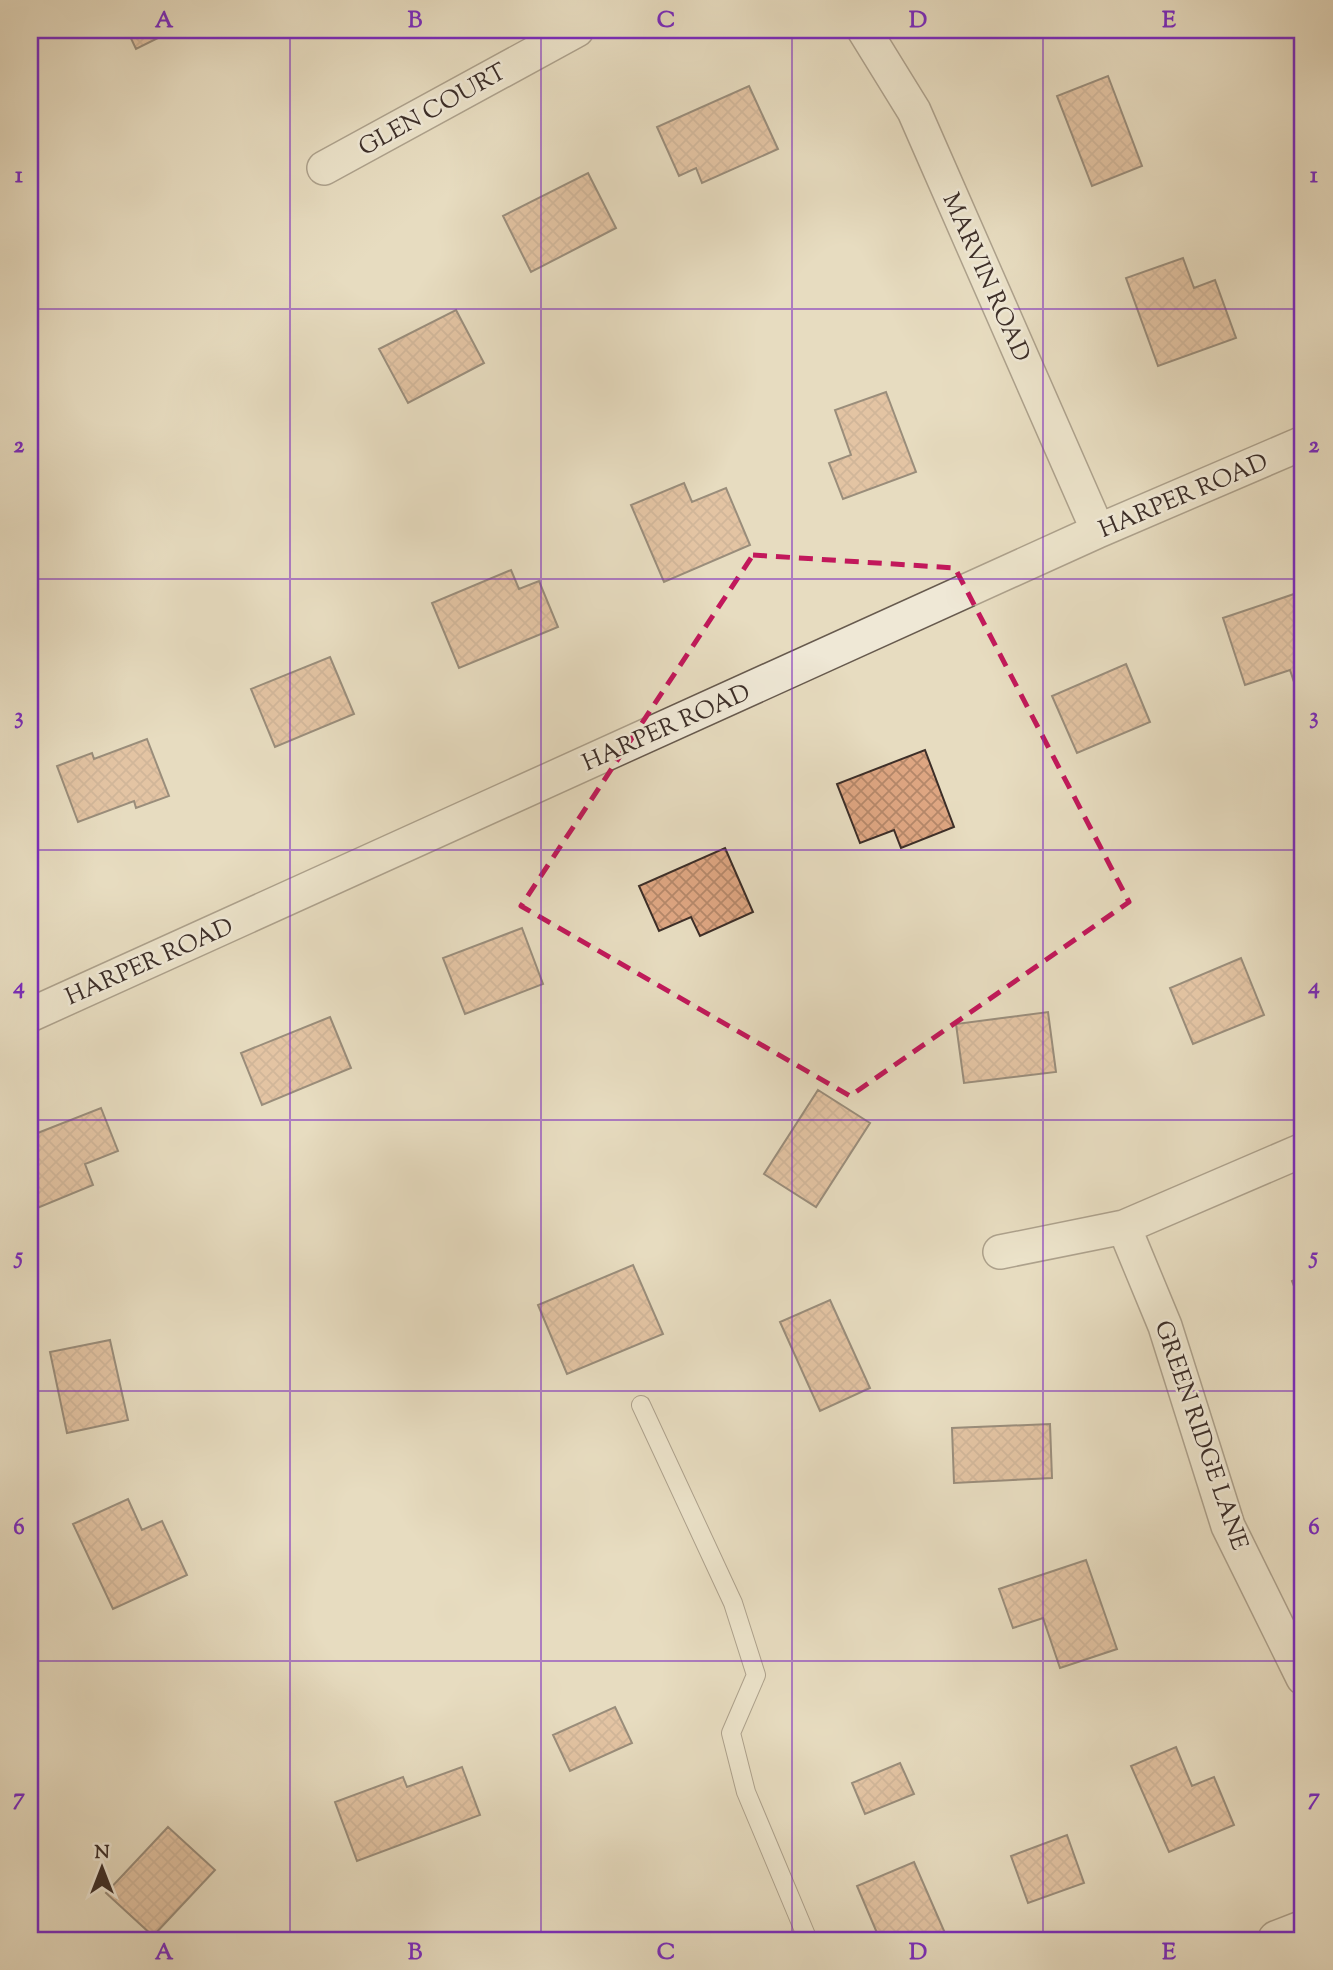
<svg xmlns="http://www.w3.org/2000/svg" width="1333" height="1970" viewBox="0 0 1333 1970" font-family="'Sorts Mill Goudy',serif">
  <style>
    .building { fill: url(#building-cross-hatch); stroke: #3c2e28; stroke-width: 2 }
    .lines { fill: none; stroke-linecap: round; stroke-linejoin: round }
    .service-casing { stroke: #675a4e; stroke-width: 20 }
    .minor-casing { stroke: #675a4e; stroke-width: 36 }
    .tertiary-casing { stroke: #675a4e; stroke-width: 41 }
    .service { stroke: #efe8d6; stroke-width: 18 }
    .minor { stroke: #efe8d6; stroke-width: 33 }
    .tertiary { stroke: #efe8d6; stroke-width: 38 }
    .marked { fill: none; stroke: #c2185b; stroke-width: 5; stroke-dasharray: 14 9; stroke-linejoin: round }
    .grid { fill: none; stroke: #7b2cbf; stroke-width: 2; stroke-opacity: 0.55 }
    .labels { text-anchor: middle; stroke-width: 5; stroke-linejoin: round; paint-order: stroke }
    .street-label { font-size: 24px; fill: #3c2e28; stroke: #efe8d6 }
    .neatline { fill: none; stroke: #7b2cbf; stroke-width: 2.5 }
    .grid-label { font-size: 23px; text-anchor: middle; font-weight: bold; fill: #7b2cbf }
  </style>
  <defs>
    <pattern id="building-cross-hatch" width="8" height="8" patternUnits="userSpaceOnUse" patternTransform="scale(1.75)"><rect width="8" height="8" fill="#dea682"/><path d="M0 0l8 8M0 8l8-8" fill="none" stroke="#b5886a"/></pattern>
  </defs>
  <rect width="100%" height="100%" fill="#e7dcc0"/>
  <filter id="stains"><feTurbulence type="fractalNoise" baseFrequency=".00286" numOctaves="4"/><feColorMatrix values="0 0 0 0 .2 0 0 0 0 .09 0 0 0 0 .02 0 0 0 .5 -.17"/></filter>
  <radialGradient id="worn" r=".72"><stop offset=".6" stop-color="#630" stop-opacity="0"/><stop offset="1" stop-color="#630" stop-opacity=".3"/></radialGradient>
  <path class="building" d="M127,30H174L136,49Z
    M1108,76L1142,166L1092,186L1057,96Z
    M749,86L778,149L702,183L696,168L679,176L657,127Z
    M588,173L616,228L531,272L503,216Z
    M1183,258L1194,288L1215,280L1236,338L1158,366L1126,278Z
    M456,310L484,363L408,403L379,349Z
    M886,392L916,472L843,499L829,463L851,455L835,410Z
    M684,483L692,502L726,488L750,545L664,582L631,505Z
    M511,570L519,589L539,581L558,627L459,668L432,603Z
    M1303,591V679L1294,682L1290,670L1245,685L1223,618Z
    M330,657L354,714L275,747L251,689Z
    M1126,664L1150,722L1077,753L1052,696Z
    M147,739L169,796L136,808L134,801L78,822L57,766L92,753L94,759Z
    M925,750L954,827L901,848L894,830L860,843L837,784Z
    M725,848L753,912L700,936L691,917L659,931L639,886Z
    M522,928L543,984L465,1014L443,958Z
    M1241,958L1264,1015L1193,1044L1170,988Z
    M1048,1012L1056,1072L964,1083L956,1024Z
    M330,1017L351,1068L262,1105L241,1053Z
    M818,1090L870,1123L816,1207L764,1174Z
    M101,1108L118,1151L85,1164L93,1185L30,1211V1136Z
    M633,1265L663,1334L567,1374L538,1305Z
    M1303,1276V1309L1292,1281Z
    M830,1300L870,1388L820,1411L780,1322Z
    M110,1340L128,1420L67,1433L50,1352Z
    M1050,1424L1052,1478L954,1483L952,1428Z
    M128,1499L142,1530L162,1521L187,1575L113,1609L73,1524Z
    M1086,1560L1117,1649L1060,1668L1043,1618L1013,1628L999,1589Z
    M615,1707L632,1743L570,1771L553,1735Z
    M1176,1747L1192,1786L1214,1777L1234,1825L1169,1852L1131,1766Z
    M900,1763L914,1794L865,1814L852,1783Z
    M462,1767L480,1815L357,1861L335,1802L403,1777L407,1787Z
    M168,1827L215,1870L153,1936L106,1893Z
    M1067,1835L1084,1883L1028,1903L1011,1856Z
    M914,1862L948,1940H880L857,1886Z"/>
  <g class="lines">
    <defs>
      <path id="service" d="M641,1405L733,1603L756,1675L731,1733L746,1792L808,1940"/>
      <path id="minor" d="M864,30L914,111L1098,531
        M324,168L577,30
        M30,1015L1098,531L1303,443
        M1124,1227L1165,1326L1228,1526L1303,1678
        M1000,1252L1124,1227L1303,1150"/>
      <path id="tertiary" d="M1277,1940L1303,1930"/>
    </defs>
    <use href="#service" class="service-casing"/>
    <use href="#minor" class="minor-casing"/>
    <use href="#tertiary" class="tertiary-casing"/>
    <use href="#service" class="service"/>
    <use href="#minor" class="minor"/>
    <use href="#tertiary" class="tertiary"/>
  </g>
  <path d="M0 0H1333V1970H0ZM753,555L955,568L1129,902L850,1096L521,906Z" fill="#e7dcc0" fill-opacity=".55" fill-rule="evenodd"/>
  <path class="marked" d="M753,555L955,568L1129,902L850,1096L521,906Z"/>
  <path class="grid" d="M290,30V1940M541,30V1940M792,30V1940M1043,30V1940M30,309H1303M30,579H1303M30,850H1303M30,1120H1303M30,1391H1303M30,1661H1303"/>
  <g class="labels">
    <g class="street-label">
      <text transform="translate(432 109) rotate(-29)" y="8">GLEN COURT</text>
      <text transform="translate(987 277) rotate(66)" y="8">MARVIN ROAD</text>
      <text transform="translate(1183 495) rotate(-23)" y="8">HARPER ROAD</text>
      <text transform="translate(666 727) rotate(-24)" y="8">HARPER ROAD</text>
      <text transform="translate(149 961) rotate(-24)" y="8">HARPER ROAD</text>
      <text transform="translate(1202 1435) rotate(71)" y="8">GREEN RIDGE LANE</text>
    </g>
  </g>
  <rect width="1333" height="1970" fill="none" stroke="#e7dcc0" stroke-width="77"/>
  <g transform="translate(102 1868)" stroke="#efe8d6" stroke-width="5" paint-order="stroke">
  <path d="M0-5L12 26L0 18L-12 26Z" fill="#3c2e28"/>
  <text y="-10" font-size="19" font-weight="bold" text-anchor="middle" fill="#3c2e28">N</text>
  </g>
  <rect x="38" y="38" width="1256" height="1894" class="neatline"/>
  <g class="grid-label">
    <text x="164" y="27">A</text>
    <text x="415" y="27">B</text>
    <text x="666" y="27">C</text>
    <text x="918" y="27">D</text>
    <text x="1169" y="27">E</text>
    <text x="19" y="182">1</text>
    <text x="1314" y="182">1</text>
    <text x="19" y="452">2</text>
    <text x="1314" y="452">2</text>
    <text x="19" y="723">3</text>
    <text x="1314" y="723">3</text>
    <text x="19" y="993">4</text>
    <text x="1314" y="993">4</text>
    <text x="19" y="1263">5</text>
    <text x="1314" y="1263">5</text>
    <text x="19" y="1534">6</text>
    <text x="1314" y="1534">6</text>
    <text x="19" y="1804">7</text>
    <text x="1314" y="1804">7</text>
    <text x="164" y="1959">A</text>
    <text x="415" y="1959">B</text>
    <text x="666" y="1959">C</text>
    <text x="918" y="1959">D</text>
    <text x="1169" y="1959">E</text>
  </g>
  <rect width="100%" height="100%" filter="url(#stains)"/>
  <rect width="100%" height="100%" fill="url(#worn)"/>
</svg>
